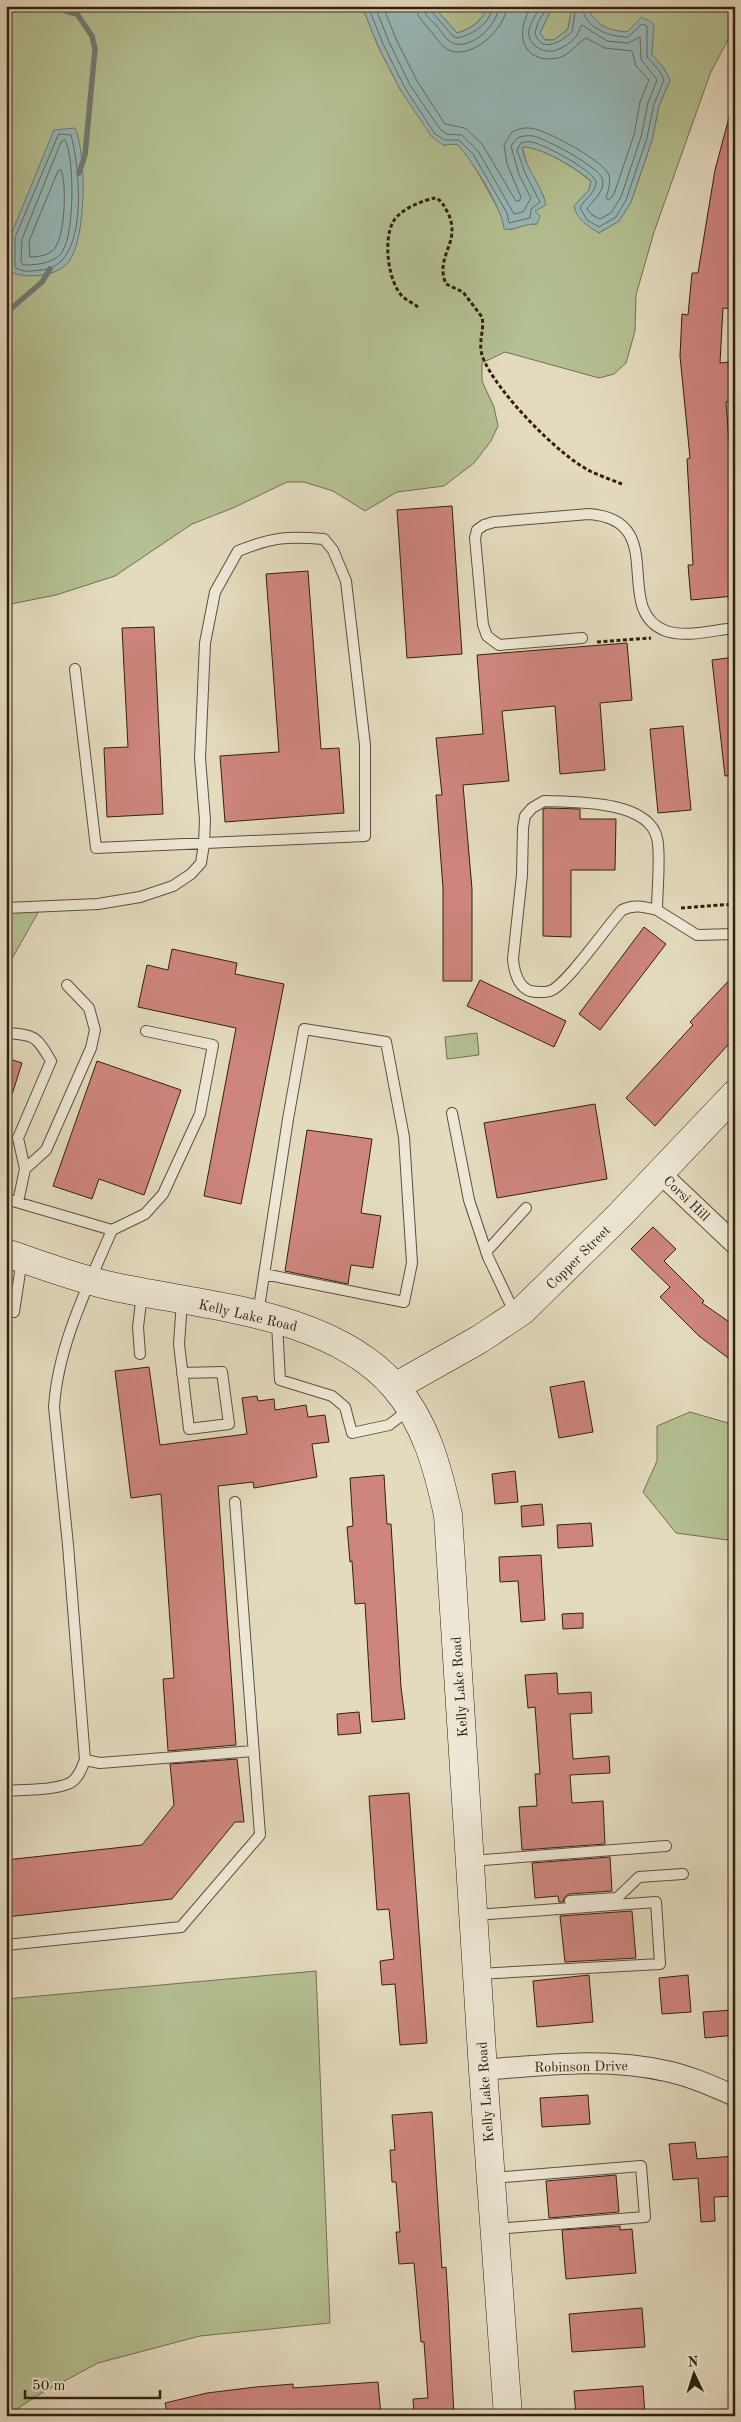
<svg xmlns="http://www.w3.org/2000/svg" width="741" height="2422" viewBox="0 0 741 2422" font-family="'Old Standard TT',serif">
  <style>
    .green { fill: #b4c092; stroke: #737050 }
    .water { fill: #97b9b9; stroke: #6f7c75 }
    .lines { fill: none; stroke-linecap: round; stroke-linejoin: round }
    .shore { stroke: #646c64; stroke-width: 1 }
    .stream { stroke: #6f7c75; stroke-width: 5.5 }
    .building { fill: #ce857e; stroke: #32200e }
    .lane-casing { stroke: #5e4f3a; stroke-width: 12 }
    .street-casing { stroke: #5e4f3a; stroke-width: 22 }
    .secondary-casing { stroke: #32200e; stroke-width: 29 }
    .path { stroke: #32200e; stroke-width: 3; stroke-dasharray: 4 2.5; stroke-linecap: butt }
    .lane { stroke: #ede8d5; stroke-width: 10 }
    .street { stroke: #ede8d5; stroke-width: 20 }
    .secondary { stroke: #ede8d5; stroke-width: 28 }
    .labels { text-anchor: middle; stroke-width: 4; stroke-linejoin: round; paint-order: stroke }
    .street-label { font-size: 14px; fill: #32200e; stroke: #ede8d5 }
  </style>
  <rect width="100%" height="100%" fill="#e4dbbf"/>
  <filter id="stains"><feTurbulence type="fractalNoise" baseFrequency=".004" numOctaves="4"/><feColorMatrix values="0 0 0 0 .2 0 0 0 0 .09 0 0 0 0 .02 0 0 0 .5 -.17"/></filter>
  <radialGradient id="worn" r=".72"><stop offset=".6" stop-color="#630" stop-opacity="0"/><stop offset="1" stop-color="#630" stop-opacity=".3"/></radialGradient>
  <path class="green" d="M6,6H362L378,46L401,91L443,145L457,144L469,157L510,230L524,224H537L534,211L544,197L529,171L522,147C540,146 578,169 591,182L589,190L574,206L599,233L619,221L631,202L652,140L659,106L670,80L663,67L627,32L609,30L594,20L586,6H735V26L710,74L654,232L636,295L635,331L626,363L614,374L599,378L505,352L482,363V381L494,407L498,426L491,441L474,463L444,486L397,492L365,511L333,491L304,482H287L233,508L192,524L115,576L56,595L6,605Z
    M433,6H489C481,21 473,28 457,33Z
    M553,6H572L568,29L554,40H545L540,33Z
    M43,904L6,969V906Z
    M477,1033L479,1055L447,1059L445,1037Z
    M690,1412L735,1425V1541L676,1533L643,1492L657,1461V1426Z
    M316,1971L330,2323L200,2336L98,2363L40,2394L6,2416V1999Z"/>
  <path class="water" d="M362,6H433L457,33C474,28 481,21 489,6H553L540,33L545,40H554L568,29L572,6H586C597,25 605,30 627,32L642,17L654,24L652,55L663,67L670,80L659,106L652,140L631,202L619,221L599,233C588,226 577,220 574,206L589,190L591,181C578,169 540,146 522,147C525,169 542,185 546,205L535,211L540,216L537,224C525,223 515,231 504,229C502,207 473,162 457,144L443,145L432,137L401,91L378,46Z
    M75,128C87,156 86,235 70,260C59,277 27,279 10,272V237L54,130Z"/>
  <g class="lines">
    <path class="shore" d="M368,6L383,44L405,88L435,134L445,140H459L473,154L507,213L509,223L530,218L531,209L540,202L525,173L517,150L521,143C524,142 529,141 532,142C543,144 597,172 596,183C595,194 584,199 580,208L587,220L599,227L616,217L626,200L647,138L654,104L664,80L659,70L647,57V26L642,24L628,37C609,37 584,28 582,6
      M375,6L389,42L410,85L440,129L446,134L462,135L478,151L514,214L523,212L531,198L519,175L511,146L517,138C522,136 528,135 533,136C545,138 598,167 602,178C606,191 593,200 587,209L592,215L600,219L611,213L621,197L641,137L648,103L657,80L641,59L640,37L628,43L607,41L582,25C579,28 580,31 577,35C574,40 565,47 559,49C547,56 526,46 529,30C531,21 537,14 541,6
      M383,6L396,39L417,81L445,124L465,128L482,144L516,201H519L521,197L507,164L504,145L512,132C519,128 527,127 535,129C549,132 604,161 609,175C611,183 608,191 606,198L609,200L614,194L634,135L640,102L649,80L636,66L632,51L605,48L586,38C577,43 569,56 558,58C521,65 514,31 532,6
      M416,6C416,17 423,21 429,29C435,36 442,48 451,51C474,58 506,28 507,6
      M423,6C424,15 430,19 436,25C441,31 447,42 455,44C474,48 498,24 499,6
      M430,6L431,11L453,36L457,38C474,34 490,24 493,6
      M548,6L538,22L535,33C541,54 561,42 572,32L576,6
      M59,134L71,135C80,168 90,267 41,270C32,271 22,273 15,267V238Z
      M65,140C75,157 75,240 60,255C50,264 36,265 23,265L21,261L22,239L61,142Z
      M61,170C67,183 65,235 55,248C50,255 39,257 30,257L29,241L58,171Z"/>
    <path class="stream" d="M63,6L66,11L77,14L92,36L95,49L85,155L79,173
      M6,313L42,282L50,269"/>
  </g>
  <path class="building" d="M730,114H735V309L723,308L720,363L729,362L732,402H726L730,455H735V551L730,552L734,596L691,600L688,565H693L687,459L690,458L680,356L682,314L688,315L692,273H698L715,170Z
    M452,506L462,654L407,658L397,510Z
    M308,571L321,749L339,748L344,813L225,822L220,756L279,752L266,574Z
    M154,627L163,814L107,817L104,748L128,747L122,628Z
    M627,643L632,700L600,703L605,770L560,774L555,706L502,711L509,781L463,785L472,889V981H443V888L436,795H442L436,738L483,734L477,655Z
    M735,657V775L725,776L712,660Z
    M683,726L691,810L658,813L650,729Z
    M546,808L580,809V819H616L615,870H571V937L543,936V809Z
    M644,927L666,944L600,1030L579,1014Z
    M172,949L237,963L235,974L284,984L241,1204L204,1196L236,1028L138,1007L147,965L168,970Z
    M735,974V1037L655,1126L626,1098L693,1025L690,1022Z
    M480,980L566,1021L554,1047L467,1006Z
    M6,1058L22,1063L9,1104H6Z
    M97,1061L181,1090L144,1195L99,1179L92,1199L53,1186Z
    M595,1104L607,1179L497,1198L484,1123Z
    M307,1130L372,1139L361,1213L381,1216L373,1268L351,1265L348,1284L285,1271Z
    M653,1227L676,1249L664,1261L704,1301L702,1303L735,1326V1363L699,1336L660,1297L670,1287L631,1249Z
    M149,1367L160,1445L247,1434L242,1398L257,1396L258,1401L274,1399L275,1410L306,1405L308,1417L325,1415L329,1442L312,1444L317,1477L254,1488L253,1482L218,1486L236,1745L168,1751L163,1679L174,1678L161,1494L131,1498L115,1371Z
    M584,1381L593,1432L559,1438L550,1387Z
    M515,1471L518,1502L495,1504L492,1474Z
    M384,1475L387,1524H391L401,1687L405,1719L372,1722L365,1603L355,1604L352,1561L350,1562L347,1527L353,1526L350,1478Z
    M542,1504L544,1525L522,1527L521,1506Z
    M591,1523L593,1546L558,1548L557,1525Z
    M541,1555L545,1620L521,1622L518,1581L500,1582L499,1557Z
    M583,1613V1628L563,1629L562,1614Z
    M557,1673L558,1694L591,1692L592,1713L570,1714L573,1759L609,1756L610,1773L570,1775L572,1803L603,1801L605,1844L522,1850L519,1807L537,1806L535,1774H540L535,1707L528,1708L525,1675Z
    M359,1712L361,1733L338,1735L337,1714Z
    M237,1759L244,1822H235L172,1899L6,1917V1860L142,1845L174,1805L170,1764Z
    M409,1793L427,2043L400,2045L395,1984L382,1985L380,1961L394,1959L389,1909L377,1910L369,1796Z
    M610,1857L612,1891L569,1894L564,1898L563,1902H559L558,1896L535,1898L532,1863Z
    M632,1911L636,1958L565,1962L560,1916Z
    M589,1975L593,2022L537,2027L533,1981Z
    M688,1975L691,2012L662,2014L659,1978Z
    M735,2010V2035L705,2038L703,2012Z
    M588,2095L590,2124L542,2127L540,2098Z
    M432,2112L442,2268L446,2267L448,2299L454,2416H414L413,2399L428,2398L424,2342H421L414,2263L399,2264L396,2232H400L396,2182H392L390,2150H395L392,2115Z
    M695,2142L697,2159L735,2156V2196L714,2197L715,2221L701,2222L698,2178L673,2180L669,2144Z
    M616,2175L619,2212L549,2218L546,2181Z
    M620,2226V2230L632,2229L636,2273L566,2279L562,2230Z
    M642,2308L645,2347L572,2352L569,2314Z
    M378,2382L381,2416H168L165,2403L207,2393L256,2387L293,2384V2388Z
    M643,2386L645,2416H576L574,2391Z"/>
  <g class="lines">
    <defs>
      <path id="lane" d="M582,638L499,645L487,636L483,625L475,538L477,530L484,525L494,522L589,514C671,520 610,610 666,631C686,638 714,630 735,628
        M544,801C574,802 648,800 657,838C661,853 657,892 657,910C644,907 635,904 622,910C607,926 566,986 550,991C544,993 536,992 530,991C517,986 514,970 513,959L522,875L523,828L525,816L532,808Z
        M6,908L98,904L140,897L173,886L191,874L201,863L204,844L205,820L200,758L205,643L215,592L238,551C273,537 287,536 324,539L333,550L346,581L365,745V836L96,848L75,669
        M657,910L697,935L735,934
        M6,1033C36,1035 36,1036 51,1061L18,1138L25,1169
        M452,1113L469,1200L488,1257L515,1314
        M6,1199L112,1230C88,1286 58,1345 54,1407L68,1545L85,1760C82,1768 78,1779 70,1783C52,1791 26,1789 6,1791
        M18,1202L25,1169L46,1150L91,1048L95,1030L89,1008L67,985
        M112,1230L145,1214L163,1194L200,1114L213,1045L146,1031
        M486,1252L526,1208
        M182,1301L179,1344L189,1429L229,1424L222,1372L182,1373
        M14,1312L22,1259
        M258,1314L288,1119L304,1029L386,1042L404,1137L412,1263L404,1302L264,1274
        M277,1323L280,1380L332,1396L345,1407L352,1433L389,1425L410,1409
        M140,1354L138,1327L142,1294
        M85,1760L100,1763L253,1751
        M470,1861L666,1846
        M570,1901L617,1898L639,1877L683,1874
        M475,1915L656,1902L660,1964L478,1974
        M6,1945L181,1927L260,1835L235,1502
        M492,2178L641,2166L645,2217L495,2229"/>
      <path id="street" d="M660,1173L735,1244
        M483,2070C543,2065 607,2057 666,2071C690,2076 712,2086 735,2096"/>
      <path id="secondary" d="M6,1253C42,1265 78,1279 115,1287C204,1306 332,1313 395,1387C426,1423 438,1469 448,1515L483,2070L508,2416
        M395,1387L480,1339L522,1311L619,1216L735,1094"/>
    </defs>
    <use href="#lane" class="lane-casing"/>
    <use href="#street" class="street-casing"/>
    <use href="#secondary" class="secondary-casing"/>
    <path class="path" d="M418,307C413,303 406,300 402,296C388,281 383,240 393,222C400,209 423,200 436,198C443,202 444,206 448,213C462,243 434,256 446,284L463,292L482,317C485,331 477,342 483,358C496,391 558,455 590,471C600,476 612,480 622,484
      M597,642L651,638
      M681,908L735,904"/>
    <use href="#lane" class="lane"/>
    <use href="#street" class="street"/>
    <use href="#secondary" class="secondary"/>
  </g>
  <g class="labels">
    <g class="street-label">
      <text transform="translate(687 1198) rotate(44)" y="5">Corsi Hill</text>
      <text transform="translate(578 1257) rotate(-45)" y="5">Copper Street</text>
      <text transform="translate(248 1315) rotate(13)" y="5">Kelly Lake Road</text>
      <text transform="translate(459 1687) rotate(-94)" y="5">Kelly Lake Road</text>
      <text transform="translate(581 2066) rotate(-1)" y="5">Robinson Drive</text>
      <text transform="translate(485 2092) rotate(-94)" y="5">Kelly Lake Road</text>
    </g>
  </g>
  <rect width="741" height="2422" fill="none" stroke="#e4dbbf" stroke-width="25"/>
  <rect x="8" y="8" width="726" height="2407" fill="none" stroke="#32200e" stroke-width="2.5"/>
  <rect x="12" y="12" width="716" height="2397" fill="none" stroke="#32200e"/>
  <g transform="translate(694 2374) rotate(356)" stroke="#ede8d5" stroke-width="4" paint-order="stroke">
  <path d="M0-4L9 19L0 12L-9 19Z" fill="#32200e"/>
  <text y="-8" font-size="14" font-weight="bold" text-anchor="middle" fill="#32200e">N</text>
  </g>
  <path d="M25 2390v8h135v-8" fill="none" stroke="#32200e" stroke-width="2.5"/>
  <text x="32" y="2390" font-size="15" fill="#32200e" stroke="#ede8d5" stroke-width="4" paint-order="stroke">50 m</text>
  <rect width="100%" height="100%" filter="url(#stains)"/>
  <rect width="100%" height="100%" fill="url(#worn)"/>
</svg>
